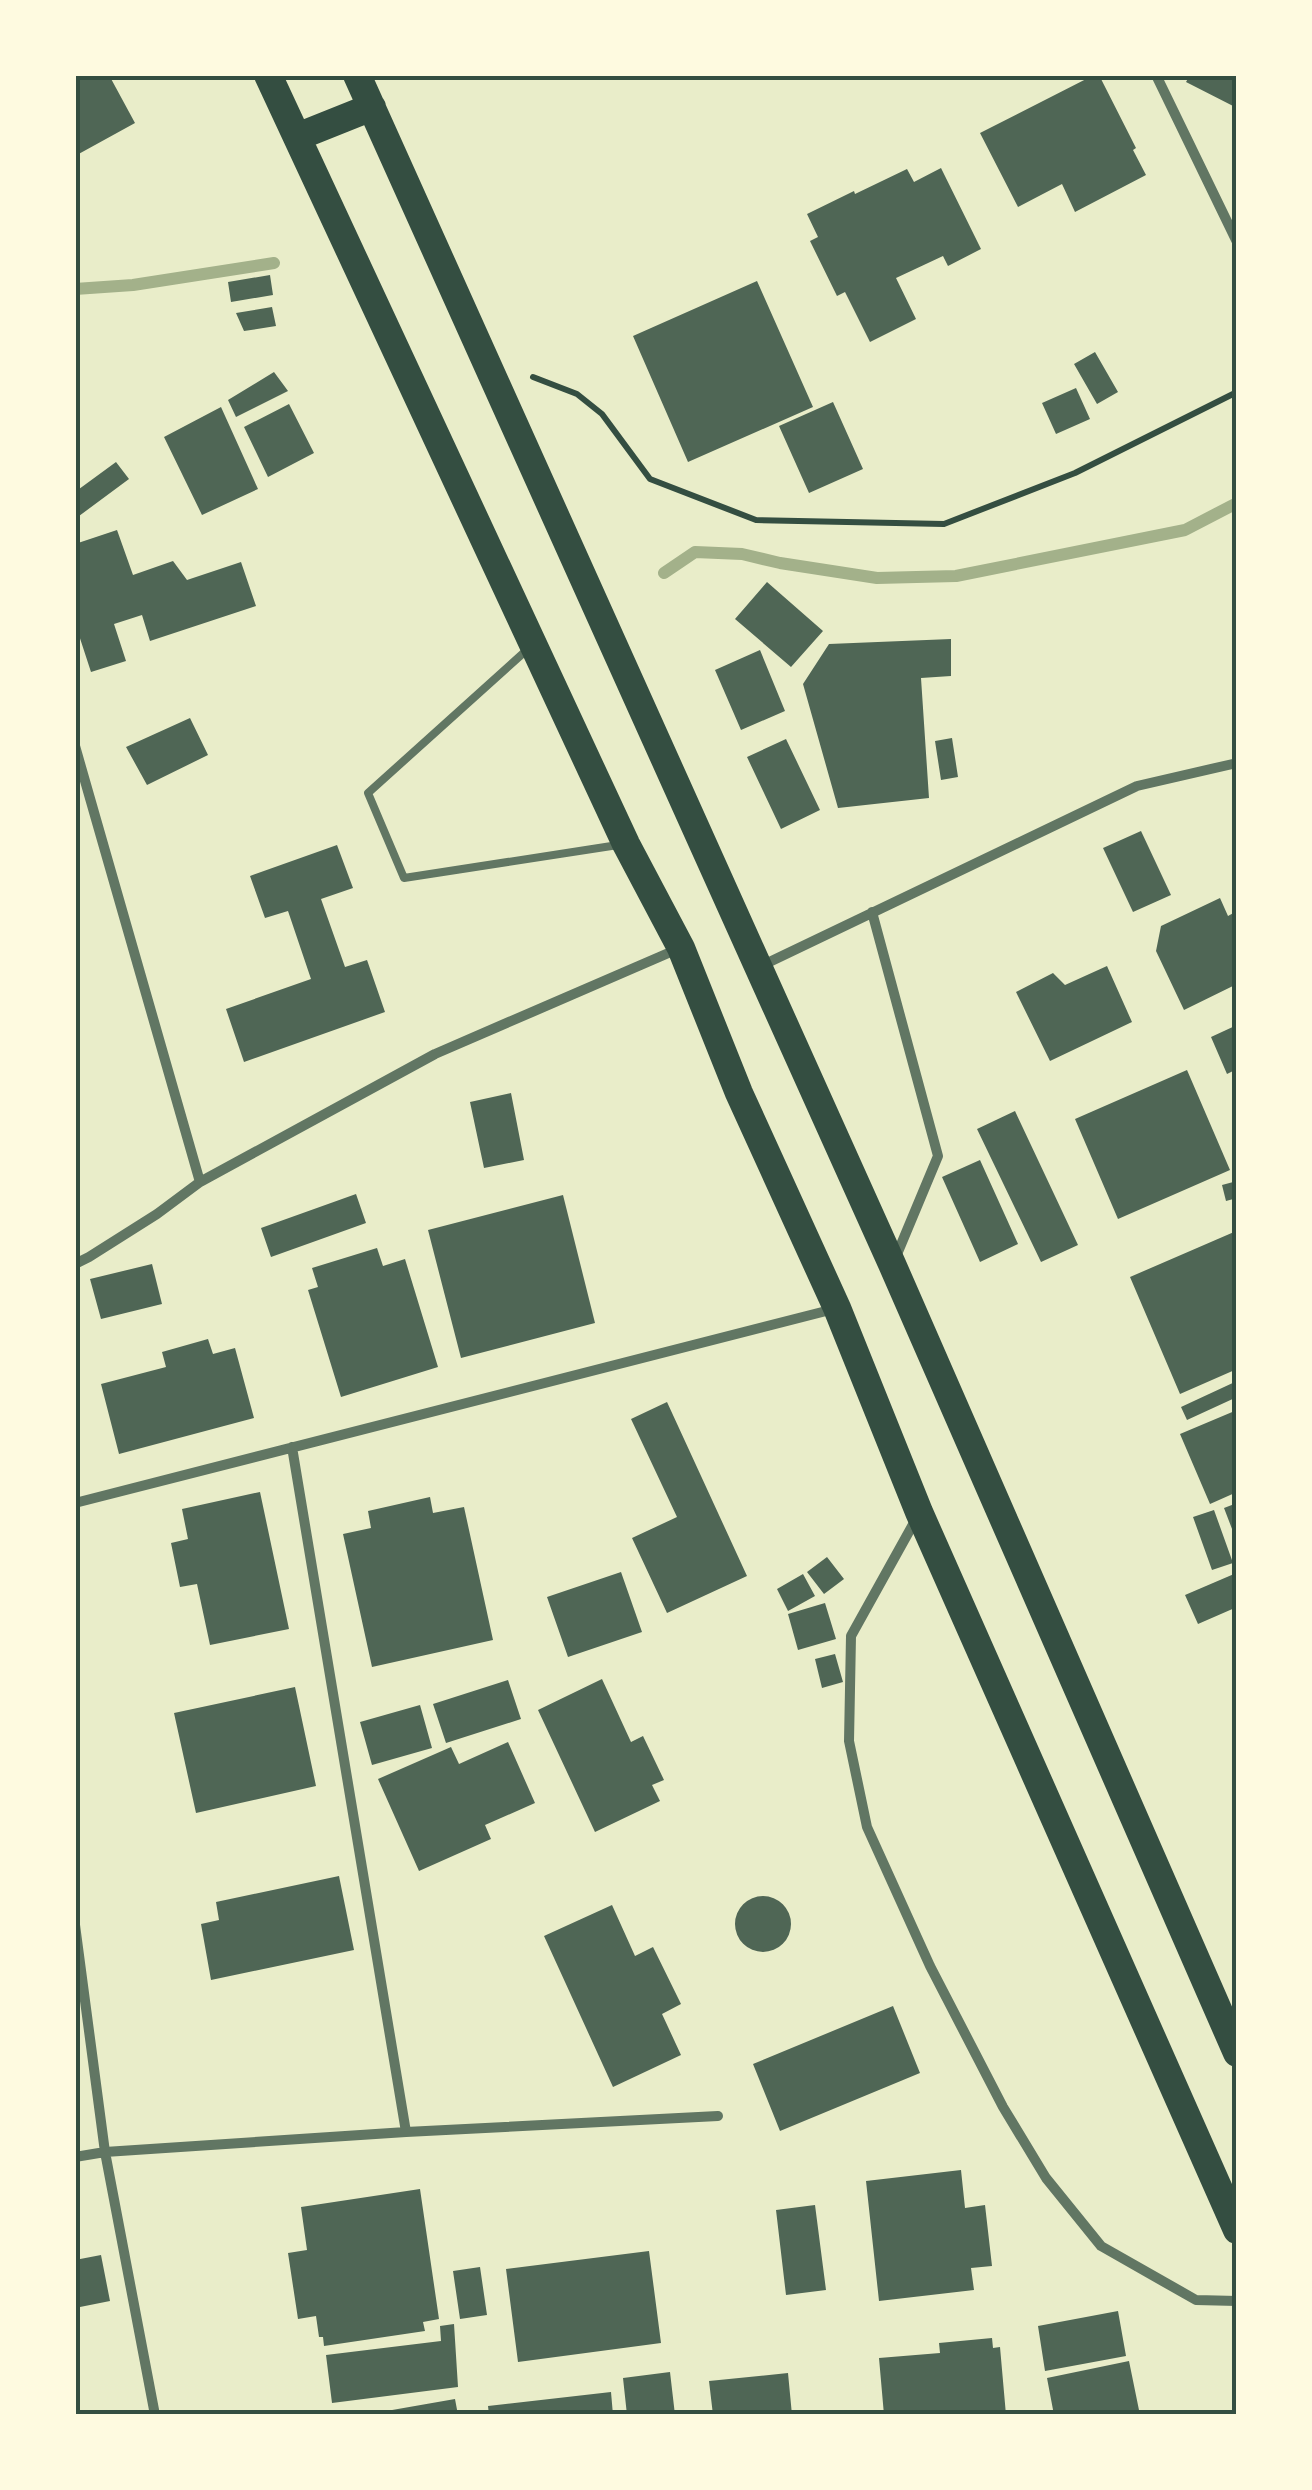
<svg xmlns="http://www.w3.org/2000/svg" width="1312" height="2490" viewBox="0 0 1312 2490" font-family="Poppins,sans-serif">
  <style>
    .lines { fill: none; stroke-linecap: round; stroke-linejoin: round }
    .stream { stroke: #a3b18a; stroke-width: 12 }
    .building { fill: #4f6655 }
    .path { stroke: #344e41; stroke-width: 6 }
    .service { stroke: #617663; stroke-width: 8 }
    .minor { stroke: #617663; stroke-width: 10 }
    .trunk { stroke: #344e41; stroke-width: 28 }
    .neatline { fill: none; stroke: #344e41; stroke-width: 4 }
  </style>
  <rect width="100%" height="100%" fill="#e9edc9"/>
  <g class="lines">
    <path class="stream" d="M75,289L133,285L274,263
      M664,573L695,552L742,554L780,563L877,578L956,576L1185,530L1237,503"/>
  </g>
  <path class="building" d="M75,75H109L135,123L75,156Z
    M1094,75H1099L1136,148L1133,150L1146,175L1075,212L1062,184L1018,207L980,133Z
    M1190,75H1237V108L1186,82Z
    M941,168L981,249L948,266L943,256L896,278L916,319L870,342L845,292L837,296L810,241L818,237L807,214L854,191L855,194L907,169L914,182Z
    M270,275L273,295L231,302L228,282Z
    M757,281L813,407L688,462L633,336Z
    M272,307L276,326L244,331L236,313Z
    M1095,352L1118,392L1097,404L1074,364Z
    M274,372L288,391L236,417L228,400Z
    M1076,388L1090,419L1056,434L1042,403Z
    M833,402L863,469L809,493L779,426Z
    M289,404L314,453L268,477L244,427Z
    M221,407L258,489L202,515L164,437Z
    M116,462L129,479L75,519V492Z
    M117,530L133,575L173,561L187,580L241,562L256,606L150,641L142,615L114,624L126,661L91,672L75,623V544Z
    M767,582L823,631L791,667L735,619Z
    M951,639V676L921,678L929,798L838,808L803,684L829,644Z
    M760,650L785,711L741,730L715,670Z
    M190,718L208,755L147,785L126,747Z
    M952,738L958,777L941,780L935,741Z
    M786,739L820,810L781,829L747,757Z
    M1141,831L1171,895L1133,912L1103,848Z
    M337,845L353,888L321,899L345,967L367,960L385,1012L244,1062L226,1009L311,979L288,911L265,918L250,876Z
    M1220,898L1228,916L1237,911V984L1184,1010L1156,951L1161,926Z
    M1107,966L1132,1022L1050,1061L1016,992L1053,973L1065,985Z
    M1237,1025V1069L1227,1074L1211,1037Z
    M1187,1070L1230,1170L1118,1219L1075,1119Z
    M511,1093L524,1160L484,1168L470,1102Z
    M1015,1111L1078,1245L1041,1262L977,1129Z
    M980,1160L1018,1244L980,1262L942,1177Z
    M1237,1181V1198L1226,1201L1222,1185Z
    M356,1194L366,1223L271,1257L261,1228Z
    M563,1195L595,1323L461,1358L428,1230Z
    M1234,1232L1237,1238V1369L1180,1394L1130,1277Z
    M377,1248L383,1266L405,1259L438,1367L341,1397L308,1290L318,1287L312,1268Z
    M152,1264L162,1304L101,1319L90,1279Z
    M208,1339L213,1354L235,1348L254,1418L119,1454L101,1384L166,1367L162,1352Z
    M1237,1381V1397L1187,1420L1181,1407Z
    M667,1402L747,1576L667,1613L632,1538L677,1517L631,1419Z
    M1237,1410V1492L1210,1504L1180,1434Z
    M260,1492L289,1629L210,1645L197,1584L180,1587L171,1543L188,1539L182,1509Z
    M430,1497L433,1513L464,1507L493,1640L372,1667L343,1534L371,1528L368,1511Z
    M1237,1503V1542L1224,1508Z
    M1214,1510L1233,1563L1212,1570L1193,1517Z
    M827,1557L844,1579L824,1594L807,1572Z
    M621,1572L642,1632L568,1657L547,1597Z
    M803,1574L815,1596L788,1611L777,1589Z
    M1234,1574L1237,1582V1607L1198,1624L1185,1595Z
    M825,1603L836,1639L798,1650L788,1614Z
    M835,1654L843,1682L822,1688L815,1659Z
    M602,1679L631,1742L643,1736L664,1780L652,1785L660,1801L595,1832L538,1710Z
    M508,1680L521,1719L446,1743L433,1704Z
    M295,1687L316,1786L196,1813L174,1713Z
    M420,1705L432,1748L372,1765L360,1722Z
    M508,1742L535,1803L485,1825L491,1839L419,1871L378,1779L451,1747L459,1764Z
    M339,1876L354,1950L211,1980L201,1924L219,1920L216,1902Z
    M735 1924a28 28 0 1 1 56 0a28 28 0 1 1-56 0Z
    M612,1905L635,1956L653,1947L681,2004L662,2014L681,2055L613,2087L544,1936Z
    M893,2006L920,2073L780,2131L753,2064Z
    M961,2170L965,2208L985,2205L992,2266L971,2268L974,2290L879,2301L866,2181Z
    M420,2189L439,2319L423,2322L425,2331L324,2346L323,2337H319L316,2316L298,2319L288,2253L307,2250L301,2207Z
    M815,2205L826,2290L786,2295L776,2210Z
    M649,2251L661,2343L518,2362L506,2269Z
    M101,2255L110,2301L80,2307L75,2282V2260Z
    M480,2267L487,2315L460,2319L453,2271Z
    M1118,2311L1126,2356L1045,2371L1038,2326Z
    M454,2324L458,2387L332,2403L326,2355L441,2341L440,2326Z
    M992,2338L993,2348L1000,2347L1006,2415H884L879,2358L940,2353L939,2343Z
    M1129,2361L1140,2415H1054L1047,2378Z
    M670,2372L675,2415H627L623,2378Z
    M788,2373L792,2415H713L709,2381Z
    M611,2392L613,2415H489L488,2406Z
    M455,2399L458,2415H375V2413Z"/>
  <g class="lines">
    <path class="path" d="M533,377L577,394L602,414L650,479L756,520L944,524L1075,473L1237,392"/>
    <path class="service" d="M529,648L368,793L404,878L618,845"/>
    <path class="minor" d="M1156,75L1237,242
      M75,746L200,1182
      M872,912L938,1156L895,1259
      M761,966L1137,786L1237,763
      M75,1264L89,1257L157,1214L200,1182L435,1054L680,948
      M292,1447L406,2132
      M75,1503L834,1309
      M916,1519L851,1636L849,1741L867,1827L930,1966L1003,2107L1046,2178L1101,2246L1196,2300L1237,2301
      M75,1925L105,2152L155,2415
      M75,2157L105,2152L406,2132L718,2116"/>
    <path class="trunk" d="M268,75L626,844L681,948L739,1093L837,1308L919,1512L1237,2230
      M357,75L892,1264L1237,2053
      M297,137L372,107"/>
  </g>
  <rect width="1312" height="2490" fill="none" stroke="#fefae0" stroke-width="155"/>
  <rect x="78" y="78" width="1156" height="2334" class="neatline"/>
</svg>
